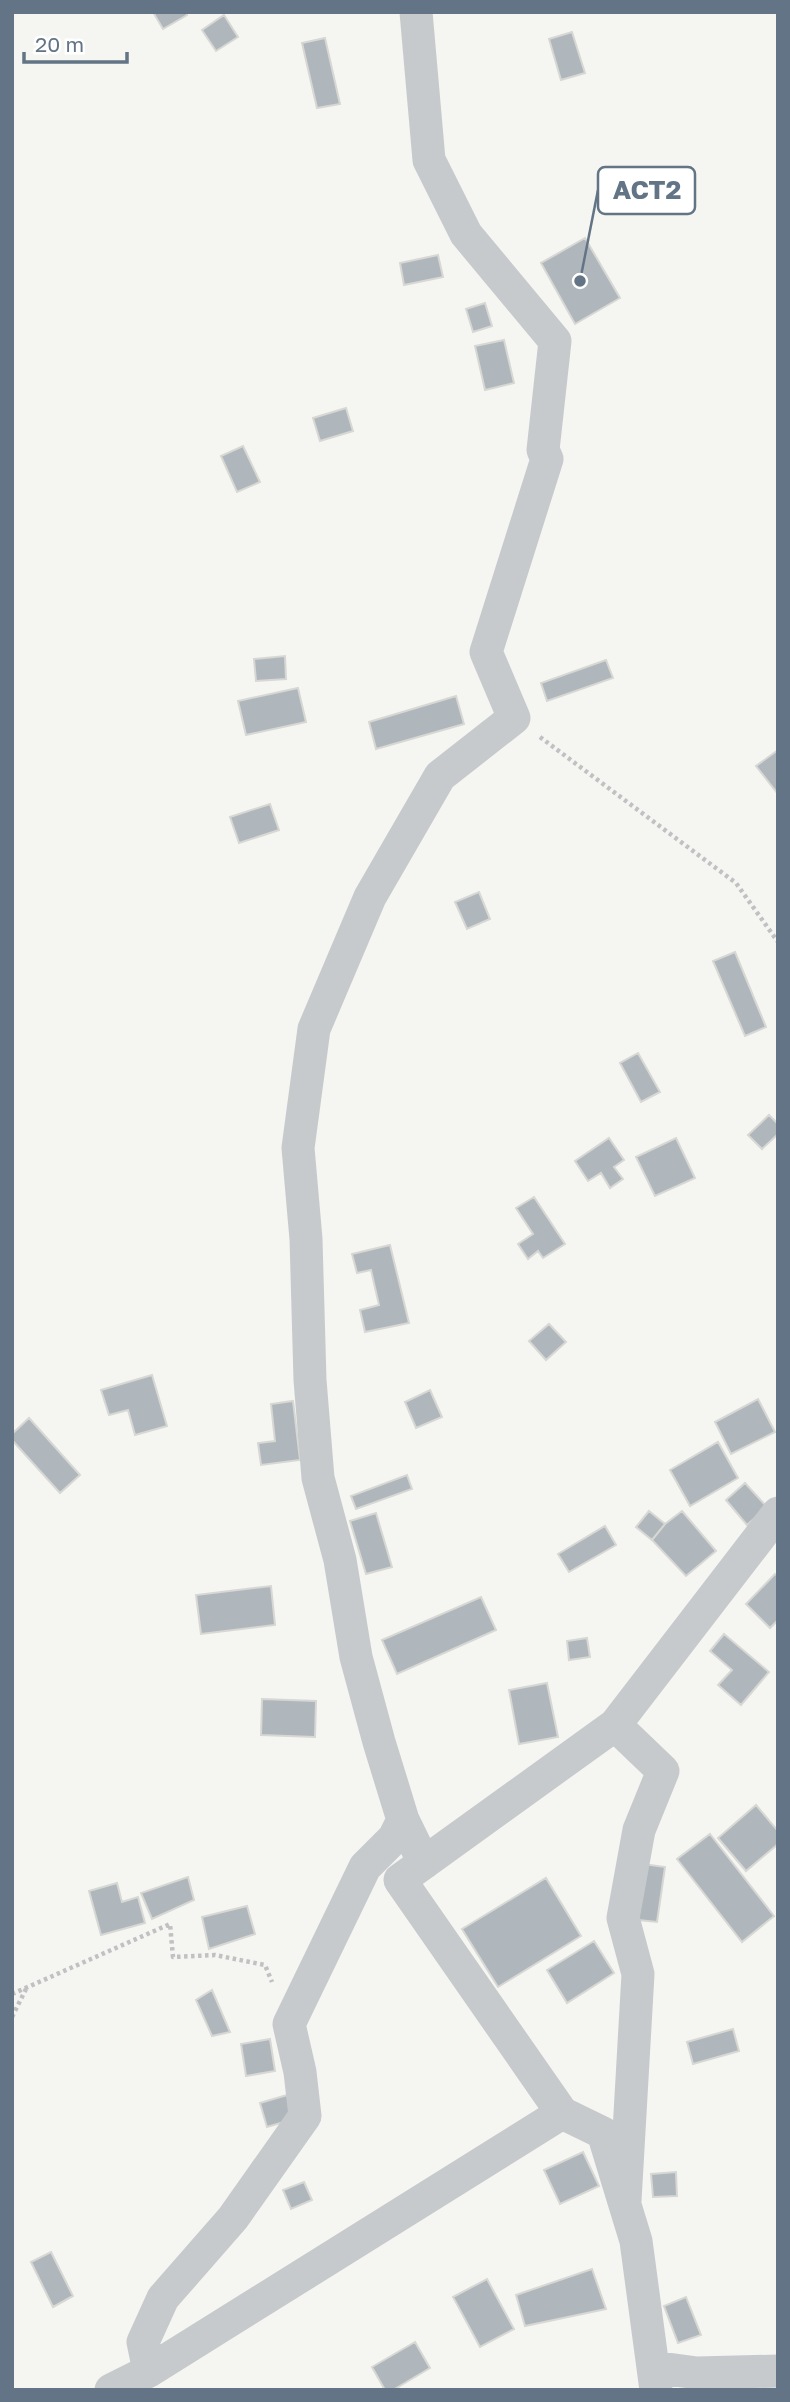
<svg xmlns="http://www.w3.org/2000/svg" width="790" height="2402" viewBox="0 0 790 2402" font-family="'Golos Text',sans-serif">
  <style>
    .building { fill: #afb7bc; stroke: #d7d7d4; stroke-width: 2 }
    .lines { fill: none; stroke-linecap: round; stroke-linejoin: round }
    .path { stroke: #c0c1c3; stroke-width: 4.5; stroke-dasharray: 3.5 3.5; stroke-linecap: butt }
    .minor { stroke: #c7cacd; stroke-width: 33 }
    .leader { fill: none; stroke: #627485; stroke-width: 2.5 }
    .callout-dot { fill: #627485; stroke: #fff; stroke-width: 2.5 }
    .callout { fill: #fff; stroke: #627485; stroke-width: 2.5 }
    .callout-label { font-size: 26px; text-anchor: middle; font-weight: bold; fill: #627485 }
  </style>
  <rect width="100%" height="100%" fill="#f5f6f1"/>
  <path class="building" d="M153,12H186L187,15L163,29Z
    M224,15L238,37L216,51L202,30Z
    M572,32L585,73L561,80L549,39Z
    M325,38L340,104L317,108L302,43Z
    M585,238L620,298L575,324L541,263Z
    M438,255L443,277L404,285L400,263Z
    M485,303L492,326L473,332L466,309Z
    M504,340L514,383L485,390L475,346Z
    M346,408L353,431L320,441L313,418Z
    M243,446L260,482L237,492L221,456Z
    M285,656L286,679L256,681L254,659Z
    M606,660L613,678L547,701L541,683Z
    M298,688L306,722L246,735L238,701Z
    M456,696L464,724L376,749L369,722Z
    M778,750V794L756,766Z
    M270,804L279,830L239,843L230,817Z
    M479,892L490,919L467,929L455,902Z
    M735,952L766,1027L745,1036L713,961Z
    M638,1053L660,1092L641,1102L620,1063Z
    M769,1115L778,1124V1134L762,1149L748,1135Z
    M609,1138L624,1160L614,1167L623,1179L610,1188L601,1173L588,1181L575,1161Z
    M676,1138L695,1178L655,1196L636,1157Z
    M534,1197L565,1244L543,1258L538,1251L528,1259L518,1244L533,1234L516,1208Z
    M390,1245L409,1323L365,1332L360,1310L379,1305L371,1270L357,1273L352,1254Z
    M549,1324L566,1342L546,1360L529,1341Z
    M152,1375L167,1426L135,1435L128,1410L109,1415L101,1390Z
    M430,1390L442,1417L416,1428L405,1402Z
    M758,1399L775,1432L731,1454L715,1422Z
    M293,1401L300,1460L261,1465L258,1443L275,1441L271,1404Z
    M29,1418L80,1475L60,1493L12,1440V1434Z
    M718,1442L738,1478L690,1506L670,1470Z
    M407,1475L412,1489L356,1509L351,1496Z
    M745,1483L767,1507L747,1525L726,1500Z
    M649,1511L665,1524L652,1540L636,1527Z
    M682,1511L716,1551L686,1576L652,1540L665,1524Z
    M376,1513L392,1567L366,1574L350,1521Z
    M605,1526L616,1545L569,1572L558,1554Z
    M775,1574L778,1576V1620L770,1628L746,1604Z
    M271,1586L275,1625L201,1634L196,1595Z
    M481,1597L496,1630L397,1674L382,1640Z
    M724,1634L769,1672L741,1705L718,1685L732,1670L710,1651Z
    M587,1638L590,1657L569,1660L567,1641Z
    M547,1683L558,1737L519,1744L509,1690Z
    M262,1699L316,1701L315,1737L261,1735Z
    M756,1805L778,1831V1844L746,1871L718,1838Z
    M710,1834L774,1916L742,1942L677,1859Z
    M636,1863L665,1867L657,1922L629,1919Z
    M188,1877L194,1900L152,1919L141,1893Z
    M546,1878L581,1936L498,1987L462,1929Z
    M117,1883L122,1902L138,1897L145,1923L101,1935L89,1891Z
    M247,1906L255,1934L209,1949L202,1917Z
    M594,1941L614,1973L567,2003L547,1970Z
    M212,1990L230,2032L212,2036L196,2000Z
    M733,2029L739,2051L693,2064L687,2042Z
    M270,2039L275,2071L246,2076L241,2044Z
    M287,2095L294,2119L267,2127L260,2103Z
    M583,2152L599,2186L560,2204L544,2170Z
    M676,2172L677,2196L653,2197L651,2174Z
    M304,2182L312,2200L291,2209L283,2190Z
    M51,2252L73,2296L53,2307L31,2262Z
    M592,2269L606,2309L525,2326L516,2295Z
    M487,2279L514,2329L480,2347L453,2297Z
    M686,2297L701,2335L678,2343L664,2306Z
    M415,2342L430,2368L393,2390H385L372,2367Z"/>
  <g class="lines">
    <path class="path" d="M540,737L736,883L778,942
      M12,1994L170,1924L173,1957L215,1955L265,1965L272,1982
      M12,2017L26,1989"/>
    <path class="minor" d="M416,12L429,160L466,234L555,341L543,450L547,459L486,652L514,718L440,776L370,897L314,1029L298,1148L306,1239L310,1380L318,1478L340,1560L356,1657L379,1742L403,1820L424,1863
      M615,1725L663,1771L639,1830L623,1918L638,1974L625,2201
      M562,2113L603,2133L636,2241L656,2390
      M653,2367L697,2373L778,2371
      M149,2371L143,2342L163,2298L233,2218L305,2116L300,2072L289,2024L365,1867L394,1838L403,1820
      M111,2390L149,2371L562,2113L400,1880L615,1725L778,1513"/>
  </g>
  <path class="leader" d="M580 281L598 190"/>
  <circle class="callout-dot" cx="580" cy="281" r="7"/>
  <rect class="callout" x="598" y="167" width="97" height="47" rx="7"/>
  <g class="callout-label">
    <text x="647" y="199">ACT2</text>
  </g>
  <rect width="790" height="2402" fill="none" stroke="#627485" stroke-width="28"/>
  <path d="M24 52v10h103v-10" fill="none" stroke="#627485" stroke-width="3.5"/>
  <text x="35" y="52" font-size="21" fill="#627485" stroke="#ffffff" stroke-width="5" paint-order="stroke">20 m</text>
</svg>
